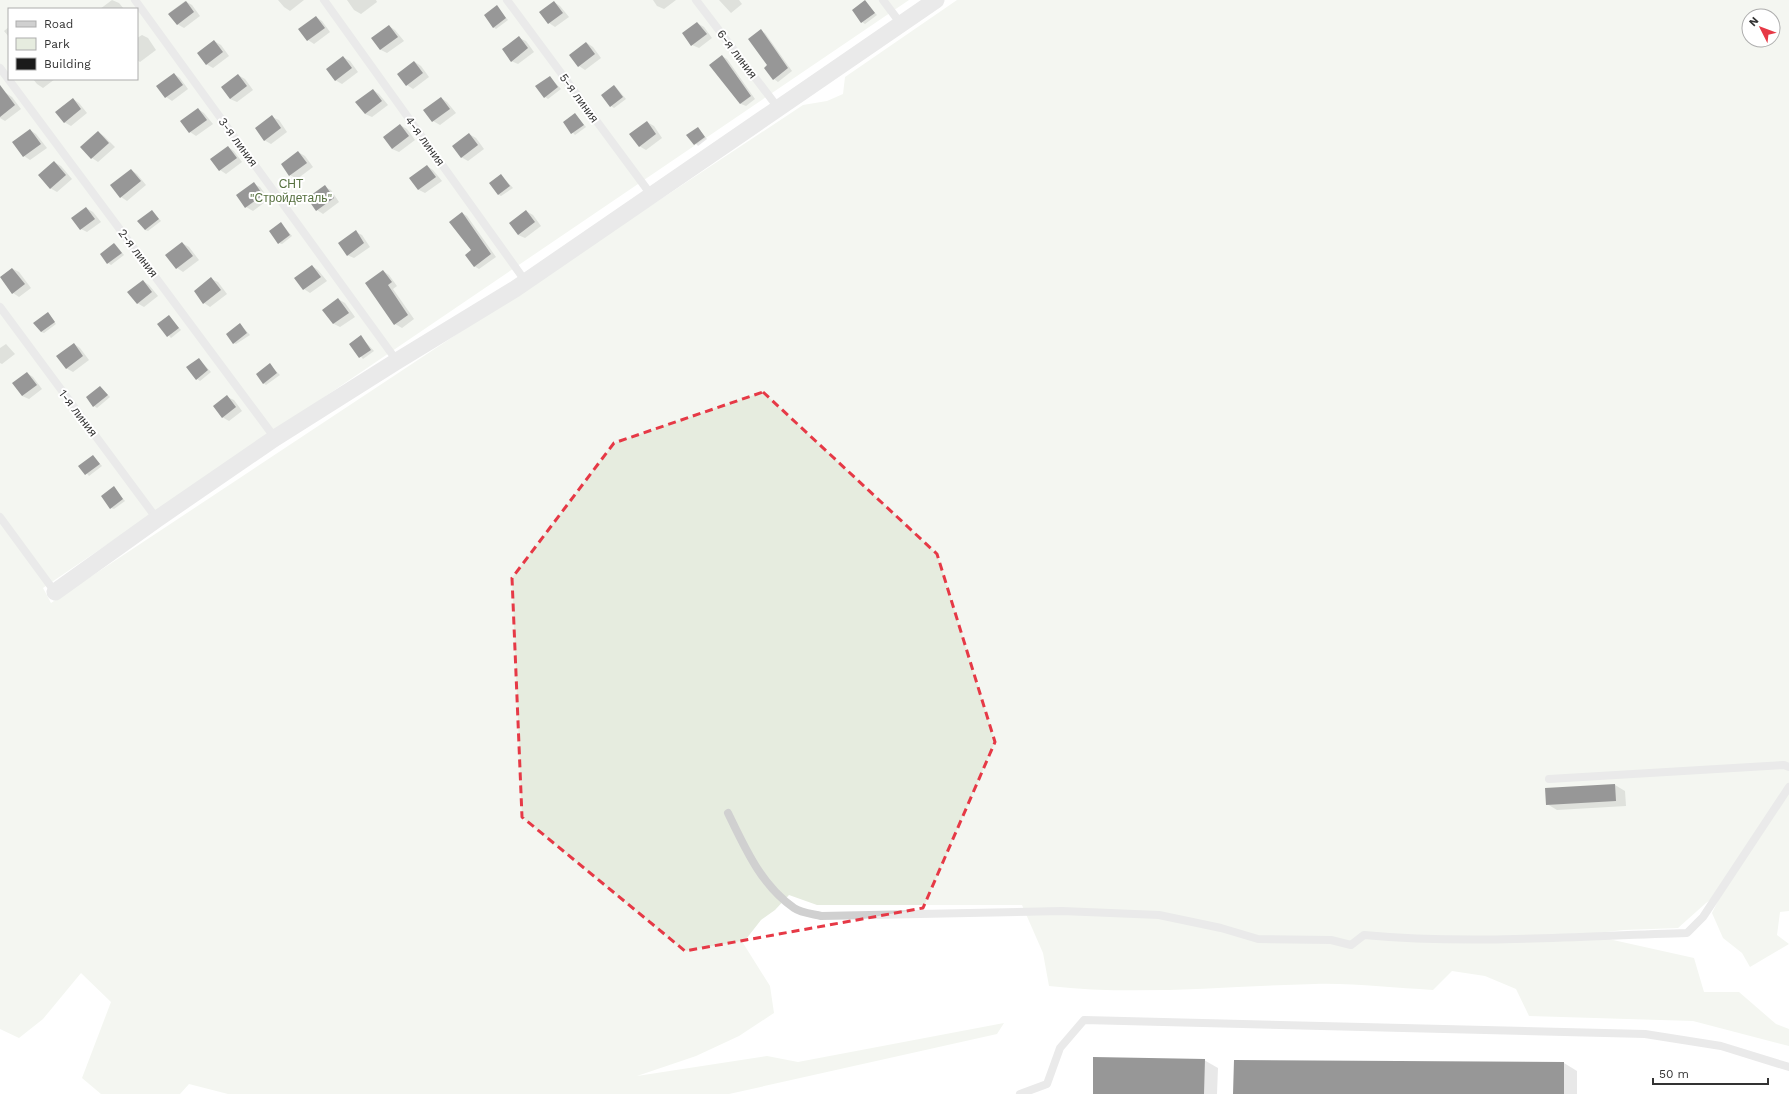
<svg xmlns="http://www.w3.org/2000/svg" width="1789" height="1094" viewBox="0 0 1789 1094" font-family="'Work Sans',sans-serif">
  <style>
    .green { fill: #e6ecdf; fill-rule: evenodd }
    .shadow { fill: #0003 }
    .building { fill: #1a1a1a }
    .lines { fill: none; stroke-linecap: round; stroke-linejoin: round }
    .service { stroke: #d0d0d0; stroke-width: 8 }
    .minor { stroke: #d0d0d0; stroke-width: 17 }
    .marked { fill: none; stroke: #e63946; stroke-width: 3; stroke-dasharray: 8 5; stroke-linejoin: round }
    .labels { text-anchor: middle; stroke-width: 4; stroke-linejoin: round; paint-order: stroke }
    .street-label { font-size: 12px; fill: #333; stroke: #fff }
    .park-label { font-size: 12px; fill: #56703f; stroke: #fff }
  </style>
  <rect width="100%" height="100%" fill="#fff"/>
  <path class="green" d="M0,0H909L43,588L51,603L803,105L827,101L843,94L845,77L957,0H1789V911L1780,912L1777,935L1789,944L1750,967L1742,953L1723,938L1712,913L1723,891L1706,903L1678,928L1624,930L1568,936L1604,938L1694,958L1704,992H1739L1776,1024L1789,1029V1046L1693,1021L1529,1016L1516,989L1485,976L1452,971L1433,990C1394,988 1354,983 1315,984C1227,986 1137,996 1049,986L1043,953L1022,905H817L789,895L775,910L761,920L743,943L770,986L774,1013L739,1036L696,1056L637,1076L767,1056L798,1062L1004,1023L997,1034L729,1094H228L189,1084L180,1094H101L82,1078L111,1002L81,973L43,1019L19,1038L0,1029ZM9,9H137V79H9ZM1749,16H1773V40H1749Z"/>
  <path class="shadow" d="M112,0L119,3L124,9H100Z
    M278,0H304L290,11L284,7Z
    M347,0H376L377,2L361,14L354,10Z
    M653,0H676L664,9L657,6Z
    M719,0H739L742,4L731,13Z
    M185,1L192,5L200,16L184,28L177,24L169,13Z
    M554,2L560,6L569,17L555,27L549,23Z
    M865,2L877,15L865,24L862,22Z
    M497,7L508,20L496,29L493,27Z
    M316,17L322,21L330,32L314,44L308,40Z
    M697,23L704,27L712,38L699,48L692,45Z
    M389,26L395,30L404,41L387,53L381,50L373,39Z
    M9,27V37L4,31Z
    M761,31L765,33L792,71L778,82L774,79Z
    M142,35L148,38L156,50L140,62L137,60V38Z
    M519,38L526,41L534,52L518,64L511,61Z
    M214,41L221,45L229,56L213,68L206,64Z
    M587,43L593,47L601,58L585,70L579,66Z
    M722,56L727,59L755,99L746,106L741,104L723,80Z
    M343,57L350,61L358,72L342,84L335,80Z
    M415,62L421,66L429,77L413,89L407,85Z
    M174,74L180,78L188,89L172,101L166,97Z
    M238,75L245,79L253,90L237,102L230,99Z
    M550,77L561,89L548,99L545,97Z
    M33,79H55L43,88L37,84Z
    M615,86L626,99L614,108L611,106Z
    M373,90L379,94L388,105L372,117L365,114Z
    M6,93L12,97L21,109L5,121L0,118V98Z
    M441,98L447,102L456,113L440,125L433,121L425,110Z
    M73,99L79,103L87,113L71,126L64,122Z
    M198,109L204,113L213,124L196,136L190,132Z
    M575,114L586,127L575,135L564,123Z
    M272,117L279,120L287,132L271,144L264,140Z
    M647,122L654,126L662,138L646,150L639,146Z
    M400,125L407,129L415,140L399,152L392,149Z
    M698,128L707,139L698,146L688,135Z
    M30,130L36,134L47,148L30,160L24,156L14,142Z
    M98,132L104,136L115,147L98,162L92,158L82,148Z
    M469,134L476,138L484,149L468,161L461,157Z
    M228,147L234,151L242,162L226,174L220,170L211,159Z
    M298,152L305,156L313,167L297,179L290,175L282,164Z
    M54,162L61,166L72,179L57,192L50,188Z
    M427,166L433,170L442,181L425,193L419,190L411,179Z
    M131,170L137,174L146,185L127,201L121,197Z
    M501,175L513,188L501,196L499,195Z
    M254,184L260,187L269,199L253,211L246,207Z
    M325,187L331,190L339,202L323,214L317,210Z
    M86,208L93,212L101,222L87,232L81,229Z
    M152,211L161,221L148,231L145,230Z
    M526,211L533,215L541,226L525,238L518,235Z
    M462,213L467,216L496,257L479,269L474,266L472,251Z
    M281,223L292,236L282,244L279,243Z
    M356,232L362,235L370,247L354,258L347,255Z
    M182,243L189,247L199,260L183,272L177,268Z
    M115,244L124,255L111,265L108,263Z
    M312,266L318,270L327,281L310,293L304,289Z
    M13,269L19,272L31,288L19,297L13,293L1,278Z
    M383,271L389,275L397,286L393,289L414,319L402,328L395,324Z
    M211,279L218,282L227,294L210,307L204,303Z
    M143,281L149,285L158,296L144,307L137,303Z
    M338,299L345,303L355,317L340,327L334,324L324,310Z
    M48,313L56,324L44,333L41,332Z
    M169,317L181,330L171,338L159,325Z
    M240,324L250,335L236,344L233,343Z
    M361,337L374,351L363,359L350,344Z
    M6,344L15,354L2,364L0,363V348Z
    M74,344L80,348L89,360L73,372L66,368Z
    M199,359L211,372L200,381L197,379Z
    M270,365L280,375L266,385L263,383Z
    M27,373L33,377L42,389L29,399L22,396Z
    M100,387L110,397L97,408L94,406Z
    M227,397L234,400L242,411L229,421L222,417Z
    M93,456L102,466L89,476L80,466Z
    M114,488L125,501L114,509L111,508Z
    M1615,785L1625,791L1626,806L1557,810L1547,804Z
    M1204,1060L1218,1068L1217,1094H1094Z
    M1235,1061L1564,1063L1577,1071V1094H1234Z"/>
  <path class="building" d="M865,0L875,13L861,23L852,10Z
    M186,1L194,12L177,25L168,14Z
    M554,1L563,13L548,24L539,12Z
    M497,5L506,18L493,28L484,15Z
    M316,16L325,28L307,41L298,29Z
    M697,22L707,34L691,46L682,33Z
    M389,25L398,37L380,50L371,38Z
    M761,29L788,68L773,80L764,68L767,65L748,39Z
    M519,36L528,48L511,62L502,49Z
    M214,40L223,52L206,65L197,53Z
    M586,42L595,54L578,67L569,55Z
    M722,55L751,96L740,104L709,65Z
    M343,56L352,68L335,81L326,69Z
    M414,61L423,73L406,86L397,74Z
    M174,73L183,85L165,98L156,86Z
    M238,74L247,86L230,99L221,87Z
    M550,76L558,87L544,98L535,86Z
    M0,85L15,105L0,117Z
    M614,85L623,97L610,107L601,95Z
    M373,89L382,101L365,114L355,102Z
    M441,97L450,109L432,122L423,110Z
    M73,98L81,109L64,123L55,112Z
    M198,108L207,120L189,133L180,121Z
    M575,113L584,125L571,134L563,122Z
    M272,115L281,128L264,141L255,128Z
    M647,121L656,134L639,147L629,134Z
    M400,124L409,136L392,149L383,137Z
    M698,127L705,137L694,145L686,135Z
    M30,129L41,144L23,157L12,142Z
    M98,131L109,143L91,159L80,147Z
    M469,133L478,145L461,158L452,146Z
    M228,146L237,158L219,171L210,159Z
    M298,151L307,163L289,176L281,164Z
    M54,161L66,175L50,189L38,175Z
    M427,165L436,177L418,190L409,178Z
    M131,169L141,181L120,198L110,185Z
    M501,174L510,186L498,195L489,183Z
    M254,182L263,195L245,208L236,195Z
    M325,185L334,198L316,211L307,198Z
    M86,207L95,219L80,230L71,218Z
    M152,210L159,219L145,230L137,221Z
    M526,210L535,222L518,235L509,223Z
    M462,212L491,254L474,267L465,255L471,250L449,222Z
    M281,222L290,235L278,244L269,231Z
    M356,230L364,243L347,256L338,243Z
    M182,242L193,256L176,269L165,255Z
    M114,243L122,253L107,264L100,254Z
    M312,265L321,277L303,290L294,278Z
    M12,268L25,284L12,294L0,277Z
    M383,270L392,282L388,285L408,315L394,325L365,283Z
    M211,277L221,290L203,304L194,291Z
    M143,280L152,292L137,304L127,292Z
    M338,298L349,313L333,324L322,310Z
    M48,312L55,322L41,332L33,323Z
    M169,315L179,328L167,337L157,324Z
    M240,323L247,333L233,344L226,334Z
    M361,335L371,350L359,358L349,344Z
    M74,343L83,356L66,369L56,356Z
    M199,358L208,370L196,380L186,367Z
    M270,363L277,373L263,384L256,374Z
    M27,372L37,385L22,396L12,383Z
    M100,386L108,395L93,407L86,397Z
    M227,395L236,407L222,418L213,406Z
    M93,455L100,464L85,475L78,466Z
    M114,486L123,499L110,509L101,496Z
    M1615,784L1616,801L1546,805L1545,788Z
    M1093,1057L1205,1059L1204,1094H1093Z
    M1234,1060L1564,1062V1094H1233Z"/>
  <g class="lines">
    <path class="service" d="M135,0L397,361
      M324,0L526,282
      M507,0L652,196
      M696,0L779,109
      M883,0L901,24
      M0,68L275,438
      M0,307L157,519
      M0,517L55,592
      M1549,779L1784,765L1789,767
      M728,813C745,848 761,885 794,908C801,913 813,914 821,916L1062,911L1159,915L1221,928L1258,939L1331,940L1351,945L1364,935C1471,945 1580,936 1687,933L1703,917L1789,787
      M1020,1094L1047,1084L1060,1048L1084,1020L1645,1034L1721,1046L1789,1067"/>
    <path class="minor" d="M55,592L157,519L275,438L397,361L515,289L936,0"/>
  </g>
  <path d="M0 0H1789V1094H0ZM763,392L937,554L995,742L923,908L685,951L522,817L512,578L614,443Z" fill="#fff" fill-opacity=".55" fill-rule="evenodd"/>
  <path class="marked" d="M763,392L937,554L995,742L923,908L685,951L522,817L512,578L614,443Z"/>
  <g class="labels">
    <g class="street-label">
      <text transform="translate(737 54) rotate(53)" y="4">6-я линия</text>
      <text transform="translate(579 98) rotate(54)" y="4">5-я линия</text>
      <text transform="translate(425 141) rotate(54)" y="4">4-я линия</text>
      <text transform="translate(238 142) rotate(54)" y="4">3-я линия</text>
      <text transform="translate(138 253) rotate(53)" y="4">2-я линия</text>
      <text transform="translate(78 413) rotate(53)" y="4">1-я линия</text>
    </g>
    <g class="park-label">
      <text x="291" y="188">СНТ<tspan x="291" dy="14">"Стройдеталь"</tspan></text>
    </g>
  </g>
  <rect x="8" y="8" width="130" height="72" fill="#ffffff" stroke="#adadad"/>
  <rect x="16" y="21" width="20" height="6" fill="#d0d0d0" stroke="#adadad"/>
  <text x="44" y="28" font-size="12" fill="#333333">Road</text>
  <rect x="16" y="38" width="20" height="12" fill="#e6ecdf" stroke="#adadad"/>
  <text x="44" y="48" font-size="12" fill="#333333">Park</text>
  <rect x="16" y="58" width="20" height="12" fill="#1a1a1a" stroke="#adadad"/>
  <text x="44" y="68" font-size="12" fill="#333333">Building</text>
  <g transform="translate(1761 28) rotate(312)"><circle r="19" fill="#ffffff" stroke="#adadad"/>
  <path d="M0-3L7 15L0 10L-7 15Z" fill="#e63946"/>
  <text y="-6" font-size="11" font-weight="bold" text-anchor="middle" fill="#333333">N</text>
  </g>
  <path d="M1653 1078v6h115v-6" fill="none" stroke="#333333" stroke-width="2"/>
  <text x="1659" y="1078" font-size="12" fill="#333333" stroke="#ffffff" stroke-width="3" paint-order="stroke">50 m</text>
</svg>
